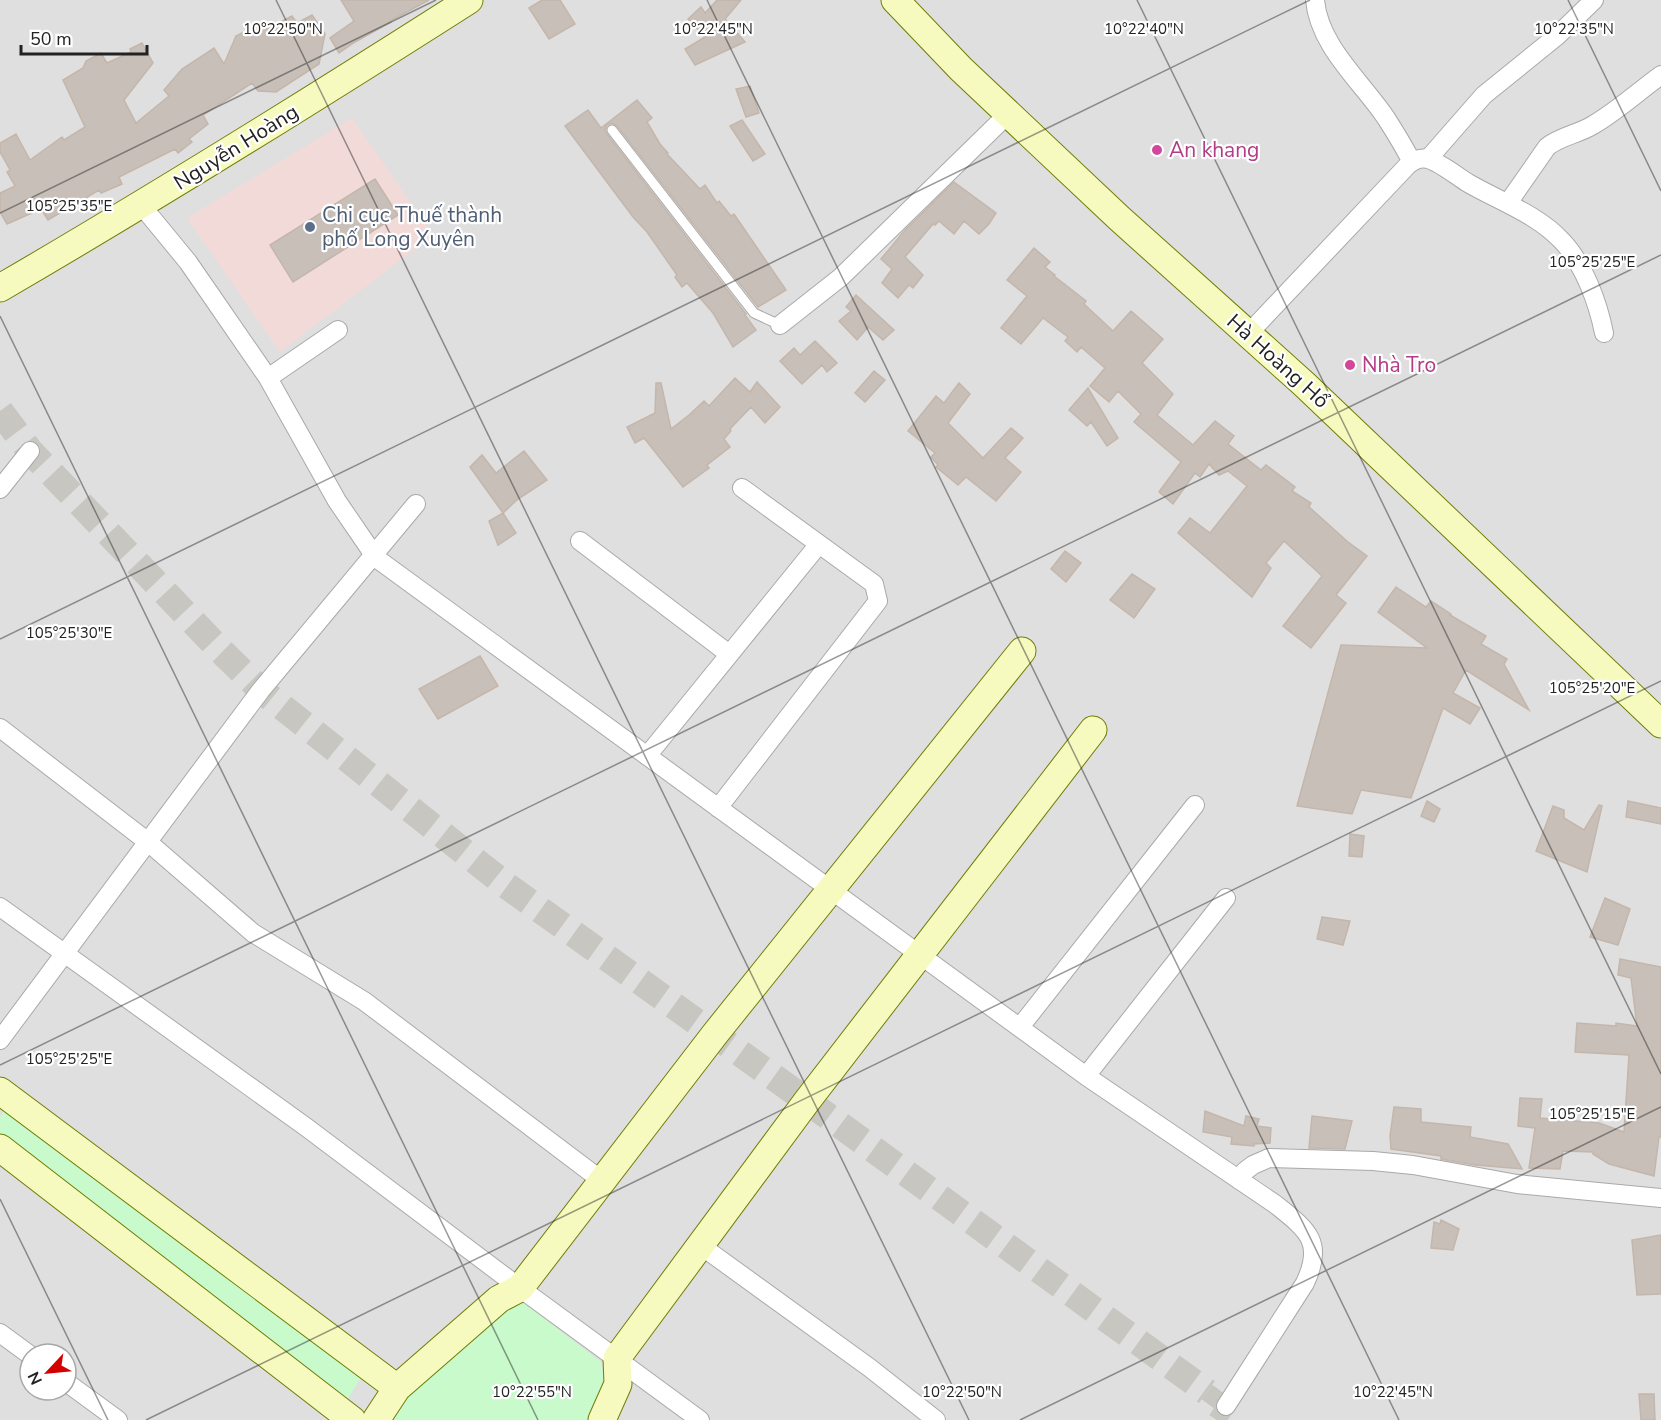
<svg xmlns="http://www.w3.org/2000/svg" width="1661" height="1420" viewBox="0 0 1661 1420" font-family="'Nunito Sans',sans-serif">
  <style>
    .residential { fill: #e0dfdf; fill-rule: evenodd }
    .commercial { fill: #f2dad9 }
    .park { fill: #c8facc }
    .building { fill: #c7bfb8; stroke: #c4b6ab; stroke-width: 1.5 }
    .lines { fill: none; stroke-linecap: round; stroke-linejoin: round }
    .street-tunnel { stroke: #c8c6c1; stroke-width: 18; stroke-dasharray: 18 9; stroke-linecap: butt }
    .secondary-tunnel { stroke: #c8c6c1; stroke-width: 27; stroke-dasharray: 27 14; stroke-linecap: butt }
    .lane-casing { stroke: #a9a9a9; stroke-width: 11 }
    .street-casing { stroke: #a9a9a9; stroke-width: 20 }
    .secondary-casing { stroke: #707d05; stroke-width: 29 }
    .lane { stroke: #fff; stroke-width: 9 }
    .street { stroke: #fff; stroke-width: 18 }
    .secondary { stroke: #f7fabf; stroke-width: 27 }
    .ticks { fill: none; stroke: #222; stroke-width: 1.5; stroke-opacity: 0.45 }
    .hotel-dot { fill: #d1479c; stroke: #fff; stroke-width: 2 }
    .service-dot { fill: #5c6f8a; stroke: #fff; stroke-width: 2 }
    .labels { text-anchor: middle; stroke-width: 4.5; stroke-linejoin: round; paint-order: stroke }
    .street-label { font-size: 21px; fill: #222; stroke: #fff }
    .hotel-label { font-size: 21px; fill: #b23c85; stroke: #fff; text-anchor: start }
    .service-label { font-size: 21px; fill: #4e5e75; stroke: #fff; text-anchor: start }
    .ticks-label { font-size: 15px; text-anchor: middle; fill: #222; stroke: #fff; stroke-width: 4.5; stroke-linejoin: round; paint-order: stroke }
  </style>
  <rect width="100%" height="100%" fill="#f2efe9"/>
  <path class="residential" d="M0,0H1661V1420H0ZM30,1354H66V1390H30Z"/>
  <path class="commercial" d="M352,118L433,235L280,352L187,218Z"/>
  <path class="park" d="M7,1107L364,1373L346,1401L0,1137V1117Z
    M518,1303H524L601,1362L604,1378L589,1420H391L419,1381L498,1310Z"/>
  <path class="building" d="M341,0H429L390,21L391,22L355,42L339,53L330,38L354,21Z
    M542,0H560L575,24L549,39L529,8Z
    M717,0H741L725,19L745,42L695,65L685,49L705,37L688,19L701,7L705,13Z
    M312,15L325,34L319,64L276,92L258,91L252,83L203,115L208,124L189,139L192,142L178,153L175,149L119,177L122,184L101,193L99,190L48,220L41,209L7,224L0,212V193L15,186L7,172L10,170L0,152V143L16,134L30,160L62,137L64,140L85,127L63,80L83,68L86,61L101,53L107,63L131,52L130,49L142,43L153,63L124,100L136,123L169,96L164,90L182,69L214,48L224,64L236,36L263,22L267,29L292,16L297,23Z
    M750,86L759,113L746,117L736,89Z
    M637,100L652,118L647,122L660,144L668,153L667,154L700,189L705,185L717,203L719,201L731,216L734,214L786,290L758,307L617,126L612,123L607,125L605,130L607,134L746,314L745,315L756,330L733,347L713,313L687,283L682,287L675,277L677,275L647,232L633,217L565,126L588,110L601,128Z
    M742,120L765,154L753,161L730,126Z
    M375,179L398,215L293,282L270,245Z
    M954,182L996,213L989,224L979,234L964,221L954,234L939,221L935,225L933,224L905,257L923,275L913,288L909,285L898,298L882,283L892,269L881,259L905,230Z
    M1034,248L1050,262L1045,267L1055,275L1054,276L1086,301L1084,304L1113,331L1131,311L1163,339L1142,363L1173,394L1157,415L1193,445L1215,421L1234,436L1228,444L1261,470L1266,465L1295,487L1292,491L1311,503L1309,507L1348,542L1367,556L1336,595L1346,603L1311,648L1283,626L1322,576L1284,541L1266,563L1271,568L1252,597L1178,533L1190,518L1210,533L1247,486L1228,471L1219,475L1209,464L1200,477L1195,473L1173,504L1159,492L1181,462L1134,422L1141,414L1118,391L1109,402L1090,386L1105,368L1081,347L1077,352L1065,341L1068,337L1043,318L1021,344L1001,328L1027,296L1007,280Z
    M856,295L894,330L883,340L868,327L857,340L839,321L851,311L846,307Z
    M815,341L837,363L827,372L822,365L802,384L780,361L794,348L800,355Z
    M874,371L885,380L865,402L855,393Z
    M735,378L750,392L757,382L780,407L765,423L751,407L730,429L731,431L724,439L730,447L707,465L709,468L683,487L644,438L635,443L627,427L655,413L656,383H661L671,429L689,415L704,401L709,406Z
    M959,383L970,394L948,423L983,458L1011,428L1023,438L1005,458L1021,472L996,501L966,477L958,485L936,467L938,465L931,457L935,453L908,431L936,396L944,403Z
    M1088,388L1118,438L1107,446L1091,422L1087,426L1069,410Z
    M524,451L547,480L518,499L503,513L470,467L482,455L496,473Z
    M503,513L516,533L498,545L489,521Z
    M1065,551L1081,563L1066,582L1051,569Z
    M1132,574L1155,589L1134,618L1110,600Z
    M1396,587L1426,607L1431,601L1451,614L1450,615L1486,636L1481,644L1507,659L1504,664L1529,710L1466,670L1453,693L1480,708L1470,724L1443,708L1411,798L1361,790L1352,814L1297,806L1341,645L1427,648L1378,612Z
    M480,656L498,686L438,719L419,689Z
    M1427,801L1440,809L1434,822L1421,816Z
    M1628,801L1661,808V824L1626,817Z
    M1599,805L1602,806L1587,872L1536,851L1553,806L1564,810V818L1584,830Z
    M1350,834L1364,836L1362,857L1349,856Z
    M1605,898L1630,909L1618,945L1590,937Z
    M1322,917L1350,921L1343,945L1317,939Z
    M1620,959L1661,967V1137H1659L1654,1176L1609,1164L1593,1154V1152L1563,1151L1560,1169L1529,1168L1535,1128L1518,1126L1520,1098L1542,1099L1540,1118L1599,1123L1624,1132L1629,1055L1575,1052L1577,1023L1616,1026V1023L1637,1026L1631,978L1618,975Z
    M1394,1107L1421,1109V1122L1471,1127L1470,1137L1508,1144L1522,1169L1475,1165L1441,1159V1156L1391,1149L1390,1136Z
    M1205,1111L1244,1126L1246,1116L1259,1119L1257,1126L1271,1128L1270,1143L1254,1144V1146L1231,1144L1232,1137L1203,1132Z
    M1312,1116L1352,1121L1345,1149L1309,1148Z
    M1441,1220L1459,1229L1453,1250L1431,1248L1434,1222L1440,1224Z
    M1661,1235V1294L1637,1295L1632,1240Z
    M1639,1394H1654L1655,1420H1641Z"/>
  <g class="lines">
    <path class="street-tunnel" d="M1207,1392L1226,1406L1217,1420"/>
    <path class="secondary-tunnel" d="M0,411L30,451L220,650L261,690L507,886L807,1101L1207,1392"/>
    <defs>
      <path id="lane" d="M612,130L754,313L780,325"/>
      <path id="street" d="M1315,0C1319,46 1361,81 1386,118C1395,132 1404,147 1412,162
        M1428,159L1484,95L1557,36L1594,0
        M1508,203L1547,147C1560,136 1579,134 1593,125C1617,111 1639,91 1661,75
        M142,206L188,262L268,378L337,501L376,558L1086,1076L1226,898
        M780,325L841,277L1008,114
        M1248,334L1407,166C1412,161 1420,157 1428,159C1439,162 1457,176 1468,183C1499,201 1537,214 1562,241C1584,264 1598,303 1604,333
        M268,378L338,330
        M0,489L30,451
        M580,541L729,654
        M0,728L148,842L253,933L364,1001L601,1180
        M647,756L819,544
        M718,808L878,601L874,584L742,488
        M0,907L306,1127L520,1288L700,1420
        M1020,1027L1195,805
        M0,1040L261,690L416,504
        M1086,1076L1275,1204C1306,1229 1325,1241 1305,1283L1226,1406
        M1239,1180L1245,1171L1253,1165L1269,1158L1373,1161L1413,1165L1517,1184L1661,1198
        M700,1245L870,1368L936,1420
        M0,1333L30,1355
        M66,1382L118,1420"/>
      <path id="secondary" d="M895,0L961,69L1119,218L1304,384L1661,724
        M0,288C158,196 314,99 469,0
        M0,1091L397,1388
        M0,1148L352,1420
        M376,1420L397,1388L499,1299L520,1288L715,1034L1022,651
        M602,1420L618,1384L617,1358L807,1101L1093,730"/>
    </defs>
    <use href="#lane" class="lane-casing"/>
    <use href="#street" class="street-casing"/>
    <use href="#secondary" class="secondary-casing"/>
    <use href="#lane" class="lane"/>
    <use href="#street" class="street"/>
    <use href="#secondary" class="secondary"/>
  </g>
  <path class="ticks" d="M276,0L969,1420M707,0L1399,1420M1137,0L1661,1074M1568,0L1661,191M0,213L436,0M0,316L538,1420M0,639L1310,0M0,1065L1661,255M0,1199L108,1420M146,1420L1661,681M1020,1420L1661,1107"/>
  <g class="hotel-dot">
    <circle cx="1157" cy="150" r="6"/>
    <circle cx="1350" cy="365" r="6"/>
  </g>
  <circle class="service-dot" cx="310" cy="227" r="6"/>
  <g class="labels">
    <g class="street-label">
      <text transform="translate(236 147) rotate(-32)" y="7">Nguyễn Hoàng</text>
      <text transform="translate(1278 361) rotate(42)" y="7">Hà Hoàng Hổ</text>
    </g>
    <g class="hotel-label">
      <text x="1169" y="157">An khang</text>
      <text x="1362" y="372">Nhà Tro</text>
    </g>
    <g class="service-label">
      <text x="322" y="222">Chi cục Thuế thành<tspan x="322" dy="24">phố Long Xuyên</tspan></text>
    </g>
  </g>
  <g class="ticks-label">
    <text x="1144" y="34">10°22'40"N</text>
    <text x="1574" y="34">10°22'35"N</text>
    <text x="283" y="34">10°22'50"N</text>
    <text x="713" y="34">10°22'45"N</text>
    <text x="69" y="211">105°25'35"E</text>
    <text x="1592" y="267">105°25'25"E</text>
    <text x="69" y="638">105°25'30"E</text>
    <text x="1592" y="693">105°25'20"E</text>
    <text x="69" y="1064">105°25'25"E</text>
    <text x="1592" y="1119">105°25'15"E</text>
    <text x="532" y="1397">10°22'55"N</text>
    <text x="962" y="1397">10°22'50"N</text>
    <text x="1393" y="1397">10°22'45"N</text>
  </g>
  <g transform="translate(48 1372) rotate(244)"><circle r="28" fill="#ffffff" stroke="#a7a7a7" stroke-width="1.5"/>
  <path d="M0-4.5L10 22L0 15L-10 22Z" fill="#d40000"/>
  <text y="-9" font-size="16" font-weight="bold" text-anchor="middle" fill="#222222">N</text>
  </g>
  <path d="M21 45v9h126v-9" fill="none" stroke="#222222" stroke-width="3"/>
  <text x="30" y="45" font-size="18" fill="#222222" stroke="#ffffff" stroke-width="4.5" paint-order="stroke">50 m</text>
</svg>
